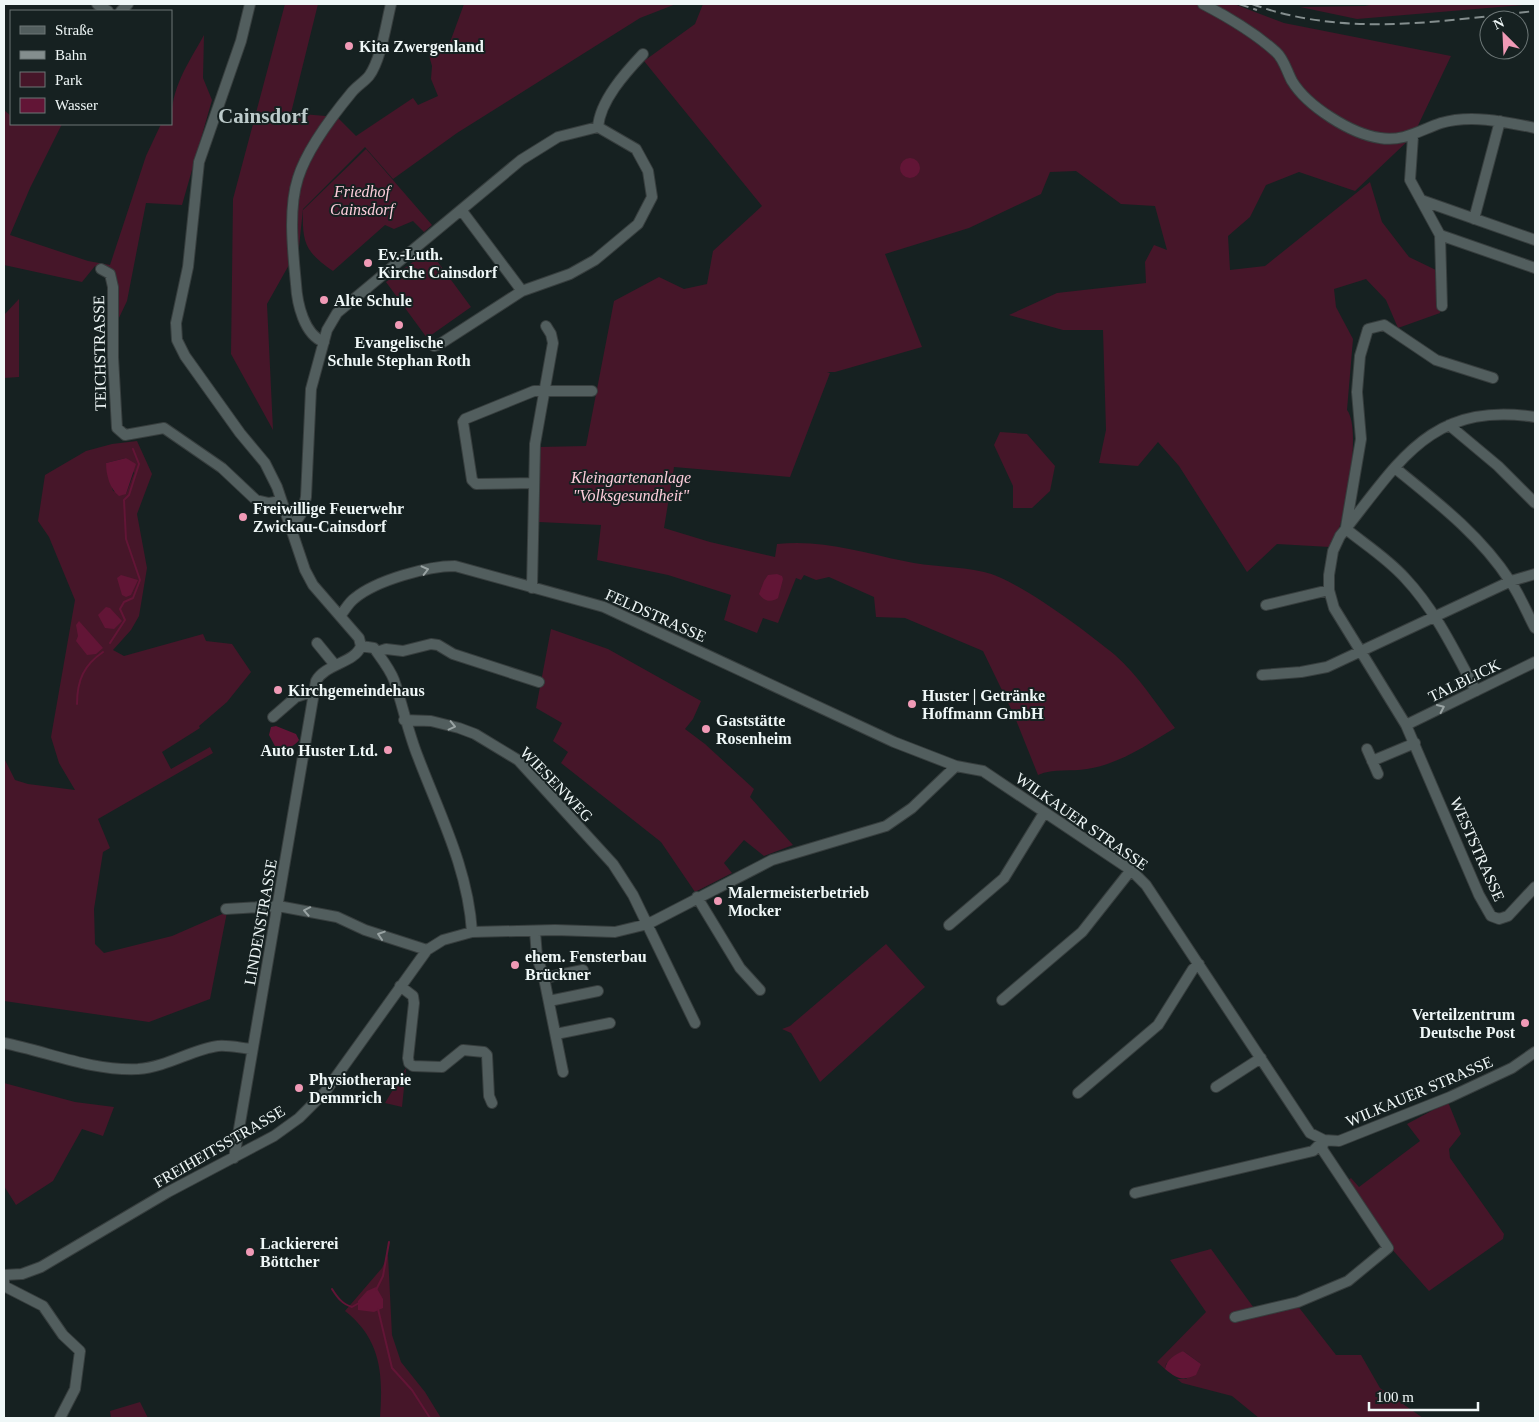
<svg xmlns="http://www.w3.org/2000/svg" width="1539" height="1422" viewBox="0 0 1539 1422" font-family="Georgia,serif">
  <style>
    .green { fill: #461629; fill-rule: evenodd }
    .water { fill: #621536 }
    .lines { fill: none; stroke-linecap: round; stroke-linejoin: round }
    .stream { stroke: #621536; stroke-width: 2 }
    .minor-casing { stroke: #373e3e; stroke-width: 12 }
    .minor { stroke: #525e5e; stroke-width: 10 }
    .rail { stroke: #848e8e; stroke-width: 2; stroke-dasharray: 10 5; stroke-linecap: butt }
    .oneway { stroke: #99a3a3 }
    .poi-dot { fill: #f09ab6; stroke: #162121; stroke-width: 2 }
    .labels { text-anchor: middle; stroke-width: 4; stroke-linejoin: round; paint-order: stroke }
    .poi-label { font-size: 16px; font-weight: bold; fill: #eff7f7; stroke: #162121; text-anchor: start }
    .park-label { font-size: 16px; font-style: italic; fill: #fdcddb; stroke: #162121 }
    .street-label { font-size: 16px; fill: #eff7f7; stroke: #162121 }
    .district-label { font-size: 21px; font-weight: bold; fill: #bccaca; stroke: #162121 }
  </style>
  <rect width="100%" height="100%" fill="#162121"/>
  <path class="green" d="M285,4H318L291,113L337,117L356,136L413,98L418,105L438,96L431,79L432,66L429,55L449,45L464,4H676L640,18L457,133L393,179L365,147L303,209L299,247L267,304L273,430L231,354L233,199Z
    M703,4H1234L1284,23L1451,56L1413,136L1355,191L1299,172L1266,185L1250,217L1228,236L1230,270L1265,266L1370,182L1382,222L1409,257L1438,271L1440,313L1398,328L1386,300L1366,279L1334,289L1336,307L1353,339L1347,410C1361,428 1347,503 1340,525C1338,533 1333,540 1330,547L1277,544L1247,572L1179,466L1158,442L1138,466L1099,463L1106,430L1103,330H1063L1009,315L1057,293L1146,283L1145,262L1154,245L1167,250L1155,206L1121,204L1076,171L1050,172L1041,194L969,228L885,254L922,347L835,372H827L830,373L790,477L674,467L664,528L710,542L775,557L777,544C821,539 861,552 904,561C930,567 958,566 984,572C1017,579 1087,632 1115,655C1138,675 1156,704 1175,728C1148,744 1120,764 1087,769C1071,772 1054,768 1038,775L1014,715L983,651L905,618L876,617L874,597L829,577L816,580L804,575L801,580L796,578L778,623L763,618L757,633L724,620L731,595L668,575L597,560L601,525L539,522L540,447L586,446L614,301L659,277L684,289L707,284L713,251L762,206L644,61L695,24Z
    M1376,4H1535L1357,19L1300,7L1365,6Z
    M204,35L203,78L212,100L182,205L146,203L127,301L117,322L118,283L112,269L95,266L82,282L4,265V110L11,116V124H62L30,188L10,235L88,261L110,265L146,156L161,124H171C171,87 187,66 204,35Z
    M366,149L432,225L424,232L413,221L394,229L385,225L333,271C305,252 302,242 303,210Z
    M429,250L471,307L427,338L386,282Z
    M19,299V377L4,378V315Z
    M1000,432L1027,434L1055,466L1050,491L1032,508H1013V486L994,445Z
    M137,441L152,474L137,514L147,568L139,616L131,630L113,650L124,656L203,634L206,641L232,644L251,672L227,702L199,726L200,728L162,752L171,769L210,747L213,753L98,819L110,848L103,852L94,909L95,944L104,953L172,936L227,912L210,999L149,1022L4,1001V758L15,780L28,784L75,790L59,763L51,737L75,600L49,537L38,521L45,475L86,451L112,444ZM126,458L134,473L126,494L113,491L106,463Z
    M551,629L608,649L701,701L693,719L685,729L705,744L754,789L750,797L793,845L764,856L744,840L724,863L732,873L695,892L661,842L561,763L568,752L553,741L562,723L536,708Z
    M886,944L925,987L820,1082L791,1033L782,1029L790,1026Z
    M406,1068L402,1107L385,1103Z
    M4,1083L75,1102L114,1107L103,1136L82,1129L53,1181L16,1205L4,1186Z
    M1448,1102L1461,1134L1449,1149L1450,1158L1504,1234L1503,1239L1429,1291L1390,1247L1346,1182L1351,1178L1359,1187L1420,1141L1407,1124Z
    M1211,1249L1259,1315L1297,1305L1336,1355H1361L1380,1388L1423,1418H1259L1232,1396L1182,1383L1177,1379H1186L1201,1364L1183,1351L1166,1364L1165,1369L1157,1362L1206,1312L1170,1260Z
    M388,1255L392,1335L401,1362L425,1392L441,1418H380C383,1376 382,1340 345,1311L382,1268Z
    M140,1402L148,1418H111L110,1411Z"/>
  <path class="water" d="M900 168a10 10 0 1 1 20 0a10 10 0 1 1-20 0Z
    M126,458L136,464L126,494L119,496C110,489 106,475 106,463Z
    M777,574L782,576L783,579L778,598C771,603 764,601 759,594L764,581L768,575Z
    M121,575L138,580L131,595L126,597L122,595L117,578Z
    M106,607L110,608L122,621L114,629L105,628L98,615Z
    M79,621L103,648L96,654L87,655L76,641L78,636L76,625Z
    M276,726L296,734L299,740C293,748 285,749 276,748L269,735L271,727Z
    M376,1287L383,1299V1308L374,1312L358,1310V1301L367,1291Z
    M1183,1351L1201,1364L1196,1375C1182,1381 1177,1379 1165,1369C1167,1359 1175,1355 1183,1351Z"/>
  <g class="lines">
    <path class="stream" d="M110,643L125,620L120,609L124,602L133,598L140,580L126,539L124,500L129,495L139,464L133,449
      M77,704C77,680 84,665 103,652
      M332,1289C337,1297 342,1304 352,1307L359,1303
      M376,1290L383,1276L389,1242
      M378,1309L392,1368L412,1390L430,1418"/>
    <defs>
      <path id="minor" d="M97,4L108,11
        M250,4L241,41L199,162L188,267L176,323L177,340L185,356L240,433L265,463L277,487L305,570L313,585L359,638L361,646
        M1203,4C1228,17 1255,33 1276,52C1284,59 1287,72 1292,81C1307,106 1351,134 1380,138C1404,142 1420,130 1441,123C1471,114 1506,122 1535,128
        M121,11L128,4
        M1413,136L1410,180L1440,235L1442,306
        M1421,200L1535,240
        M462,211L522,291L570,274L595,260L638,224L652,197L648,171L636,149L598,127
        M1474,219L1500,121
        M1440,235L1535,268
        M101,269L110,274L113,287V357L117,428L125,435L164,428L222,468L256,500L269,503L281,501
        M324,342C304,335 297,303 296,284C293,252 288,209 298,178C307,149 333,115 352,92C357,86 364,82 369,76C381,60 386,24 391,4
        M434,346L440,344L522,291
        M1535,417C1429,401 1399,463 1340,536L1333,551L1329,575V590L1334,608L1406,725L1479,895L1491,916L1499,919L1508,916L1535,887
        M1449,425L1498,466L1535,503
        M1395,468C1437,502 1480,535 1510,581C1520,595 1527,613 1535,628
        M534,483L476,484L472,480L463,422L465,419L534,391H592
        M289,525C301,520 303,510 306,497L311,389L327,330L337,313L521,160L558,137L598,127C600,101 625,73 643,54
        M1346,527L1361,439L1357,392L1360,356L1368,329L1384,325L1436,360L1493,378
        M1346,529C1366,545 1388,559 1405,578C1436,611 1455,652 1476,691
        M532,588L535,444L553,343L551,334L546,326
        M1266,605L1329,590
        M340,616C345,610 349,602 355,598C377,580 428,566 455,566L604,607L894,742L956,766L983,771L1131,870L1146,885L1310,1133L1324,1140L1339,1141L1450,1097L1512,1068L1535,1052
        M317,643L335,665
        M361,646L374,648C381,658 390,669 394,680C403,706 408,732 418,757C440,815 468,869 472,932
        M377,652L386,649L403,651L431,644L438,645L453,654L539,682
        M1262,675L1301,672L1327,667L1511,581L1535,574
        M273,717L296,697L314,691
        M404,720L431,721L459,728L475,734L518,760L613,864L633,895L695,1023
        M1406,725L1535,662
        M1367,749L1378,774
        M1372,761L1415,743
        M697,897L740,968L760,990
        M226,909L278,906L337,917L365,930L427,950
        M949,925L1004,878L1044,813
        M535,931L537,957L544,978L563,1072
        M544,978L583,970
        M400,986L413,996L414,1003L408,1058L409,1063L413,1066L442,1067L463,1050L484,1052L487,1055L489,1096L492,1103
        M1002,1000L1082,932L1131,870
        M549,1001L598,991
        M556,1034L610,1023
        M4,1043C49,1052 91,1071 138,1069C167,1067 193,1049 218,1046C229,1045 241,1048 252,1049
        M1216,1087L1261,1058
        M1078,1093L1158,1025L1193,969L1199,964
        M234,1158L316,681C325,664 355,663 361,646
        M1135,1193L1313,1151L1324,1140
        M4,1275L22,1274L41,1267L168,1192L274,1136L299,1118L325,1092L427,950L443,940L472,932L555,930L615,932L648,924L772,860L886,826L912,808L956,766
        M4,1276V1286L43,1306L63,1335L80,1351L75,1389L60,1418
        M1235,1317L1298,1302L1348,1281L1388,1248L1322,1149L1324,1140"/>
    </defs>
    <use href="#minor" class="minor-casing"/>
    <use href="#minor" class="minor"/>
    <path class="rail" d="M1239,4L1257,10
      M1252,4C1344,38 1440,21 1535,11"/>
  </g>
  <defs><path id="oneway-chevron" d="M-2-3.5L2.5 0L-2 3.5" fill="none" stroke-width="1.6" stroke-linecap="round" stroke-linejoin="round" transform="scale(1.25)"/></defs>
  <g class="oneway">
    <use href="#oneway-chevron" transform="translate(425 570) rotate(-14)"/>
    <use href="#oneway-chevron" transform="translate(1441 708) rotate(-25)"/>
    <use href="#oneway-chevron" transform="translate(452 726) rotate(13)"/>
    <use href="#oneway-chevron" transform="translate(307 911) rotate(-169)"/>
    <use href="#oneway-chevron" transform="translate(381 935) rotate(-162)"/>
  </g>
  <g class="poi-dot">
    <circle cx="349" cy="46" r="5"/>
    <circle cx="368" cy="263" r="5"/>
    <circle cx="324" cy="300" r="5"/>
    <circle cx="399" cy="325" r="5"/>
    <circle cx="243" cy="517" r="5"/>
    <circle cx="278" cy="690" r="5"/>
    <circle cx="912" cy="704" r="5"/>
    <circle cx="706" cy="729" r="5"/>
    <circle cx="388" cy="750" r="5"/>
    <circle cx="718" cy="901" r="5"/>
    <circle cx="515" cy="965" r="5"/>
    <circle cx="1525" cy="1023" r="5"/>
    <circle cx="299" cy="1088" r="5"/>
    <circle cx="250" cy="1252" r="5"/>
  </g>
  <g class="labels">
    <g class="poi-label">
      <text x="359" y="52">Kita Zwergenland</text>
      <text x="378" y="260">Ev.-Luth.<tspan x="378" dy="18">Kirche Cainsdorf</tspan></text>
      <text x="334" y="306">Alte Schule</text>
      <text x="399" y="348" text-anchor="middle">Evangelische<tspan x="399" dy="18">Schule Stephan Roth</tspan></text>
      <text x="253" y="514">Freiwillige Feuerwehr<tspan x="253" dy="18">Zwickau-Cainsdorf</tspan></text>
      <text x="288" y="696">Kirchgemeindehaus</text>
      <text x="922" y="701">Huster | Getränke<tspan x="922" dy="18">Hoffmann GmbH</tspan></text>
      <text x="716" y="726">Gaststätte<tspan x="716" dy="18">Rosenheim</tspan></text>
      <text x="378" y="756" text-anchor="end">Auto Huster Ltd.</text>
      <text x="728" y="898">Malermeisterbetrieb<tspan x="728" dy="18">Mocker</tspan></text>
      <text x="525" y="962">ehem. Fensterbau<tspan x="525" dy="18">Brückner</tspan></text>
      <text x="1515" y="1020" text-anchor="end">Verteilzentrum<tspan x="1515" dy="18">Deutsche Post</tspan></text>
      <text x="309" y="1085">Physiotherapie<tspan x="309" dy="18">Demmrich</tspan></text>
      <text x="260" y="1249">Lackiererei<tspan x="260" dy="18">Böttcher</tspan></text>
    </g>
    <g class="park-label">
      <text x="362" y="197">Friedhof<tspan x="362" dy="18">Cainsdorf</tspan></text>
      <text x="631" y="483">Kleingartenanlage<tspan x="631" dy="18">"Volksgesundheit"</tspan></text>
    </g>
    <g class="street-label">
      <text transform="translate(99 353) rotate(-91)" y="6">TEICHSTRASSE</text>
      <text transform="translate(656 615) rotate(24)" y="6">FELDSTRASSE</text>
      <text transform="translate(1464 680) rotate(-26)" y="6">TALBLICK</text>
      <text transform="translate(557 784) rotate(46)" y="6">WIESENWEG</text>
      <text transform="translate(1082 821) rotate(35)" y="6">WILKAUER STRASSE</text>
      <text transform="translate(1478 849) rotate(66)" y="6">WESTSTRASSE</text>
      <text transform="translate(260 922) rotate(-80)" y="6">LINDENSTRASSE</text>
      <text transform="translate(1419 1091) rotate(-23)" y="6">WILKAUER STRASSE</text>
      <text transform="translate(219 1146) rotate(-30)" y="6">FREIHEITSSTRASSE</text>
    </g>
    <g class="district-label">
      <text x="263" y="123">Cainsdorf</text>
    </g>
  </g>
  <rect width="1539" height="1422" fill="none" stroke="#eff7f7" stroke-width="10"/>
  <rect x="10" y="10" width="162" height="115" fill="#162121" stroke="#6d7777"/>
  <rect x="20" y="26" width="25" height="8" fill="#525e5e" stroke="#6d7777"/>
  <text x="55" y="35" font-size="15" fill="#eff7f7">Straße</text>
  <rect x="20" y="51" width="25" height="8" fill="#848e8e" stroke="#6d7777"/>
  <text x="55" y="60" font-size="15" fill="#eff7f7">Bahn</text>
  <rect x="20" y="72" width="25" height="15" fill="#461629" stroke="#6d7777"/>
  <text x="55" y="85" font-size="15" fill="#eff7f7">Park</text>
  <rect x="20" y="98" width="25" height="15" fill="#621536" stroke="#6d7777"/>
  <text x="55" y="110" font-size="15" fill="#eff7f7">Wasser</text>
  <g transform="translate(1504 35) rotate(336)"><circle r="24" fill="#162121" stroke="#6d7777"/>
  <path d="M0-4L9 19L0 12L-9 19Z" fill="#f09ab6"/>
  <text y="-8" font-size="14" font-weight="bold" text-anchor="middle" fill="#eff7f7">N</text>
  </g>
  <path d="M1369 1402v8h109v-8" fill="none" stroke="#eff7f7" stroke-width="2.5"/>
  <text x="1376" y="1402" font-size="15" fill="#eff7f7" stroke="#162121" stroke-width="4" paint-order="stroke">100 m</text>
</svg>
